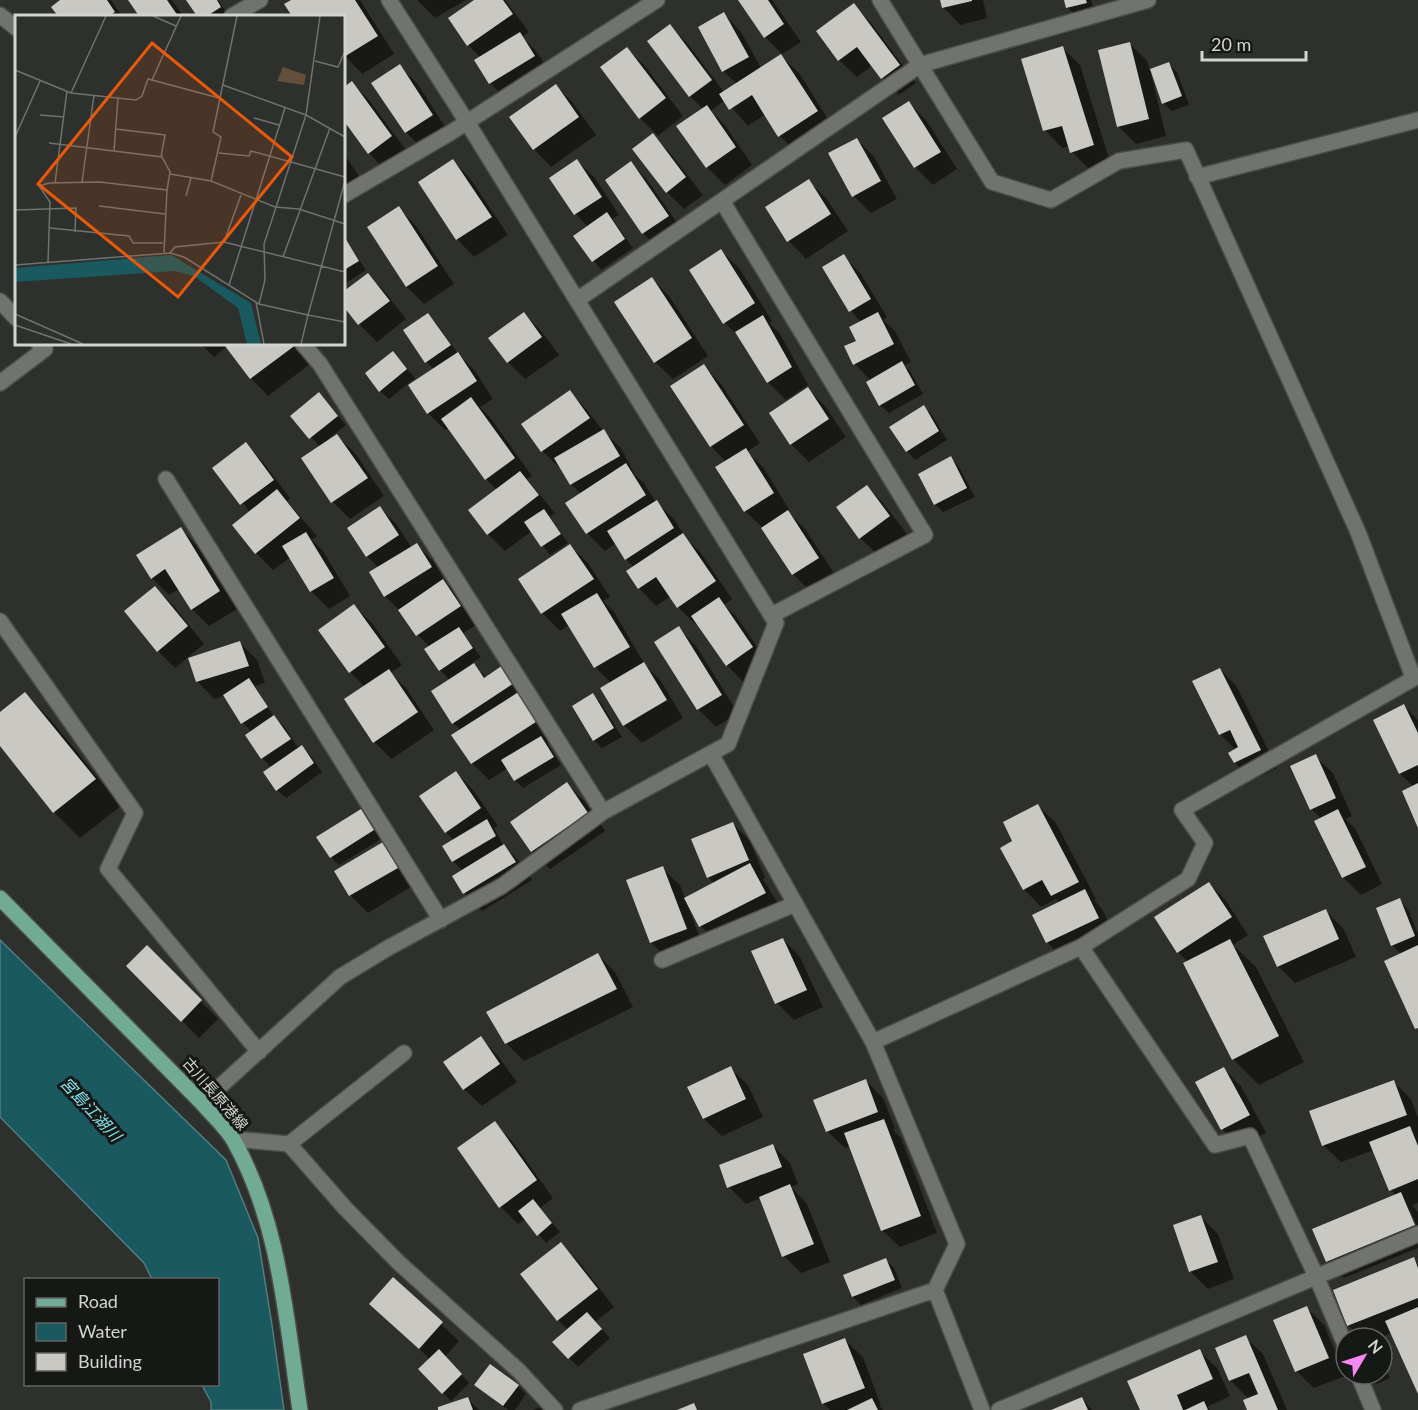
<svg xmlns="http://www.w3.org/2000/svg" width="1418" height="1410" viewBox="0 0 1418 1410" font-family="Lato,'Noto Sans JP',sans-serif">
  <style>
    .water { fill: #19595f; stroke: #507e81; stroke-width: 1.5 }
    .shadow { fill: #0007 }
    .building { fill: #c9c8c3 }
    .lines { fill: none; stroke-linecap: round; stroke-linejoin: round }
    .minor-casing { stroke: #4b4d4a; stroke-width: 18 }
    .major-casing { stroke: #4b4d4a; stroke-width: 18 }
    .minor { stroke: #70736e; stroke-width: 15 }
    .major { stroke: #71aa95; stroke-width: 15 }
    .labels { text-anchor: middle; stroke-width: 6; stroke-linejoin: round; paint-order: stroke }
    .street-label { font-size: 15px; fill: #d2d4d1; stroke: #161816 }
    .water-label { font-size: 16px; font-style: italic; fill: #83e5ee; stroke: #161816 }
    .inset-road { fill: none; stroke: #6f726e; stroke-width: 1.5 }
    .view { fill: #e8590c; fill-opacity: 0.15; stroke: #e8590c; stroke-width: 3 }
    .inset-edge { fill: none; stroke: #d2d4d1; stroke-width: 3 }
  </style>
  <rect width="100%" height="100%" fill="#2d302c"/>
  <path class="water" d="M0,940L226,1160L258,1238L272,1325L284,1410H211V1402L202,1385L218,1384V1280L152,1279L144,1263L0,1117Z"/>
  <path class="shadow" d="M63,0H111L122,16H59L53,7Z
    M130,0H172L183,16H141Z
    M188,0H218L229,16H199Z
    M293,0H360L394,54L362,74L344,55V16H294L287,4Z
    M417,0H466L435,18Z
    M477,0H505L529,32L522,37L537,52L551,74L508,101L490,83L476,61L481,58L468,45Z
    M740,0H772L801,42L782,54L765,37Z
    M941,0H983L987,18L960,25L943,7Z
    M1066,0H1091L1094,11L1076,16L1068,8Z
    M853,5L871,23L916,83L899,95L873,65L857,77L839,60Z
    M724,14L741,32L761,68L781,56L799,73L834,129L797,153L780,136L766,114L748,126L725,100L711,111L724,124L752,165L725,185L707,167L678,126L703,109L690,96L649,41L670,26L687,43L724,92L737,84L723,71Z
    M1130,44L1147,61L1150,71L1169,64L1177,72L1189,105L1172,111L1163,103L1153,73L1151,74L1166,136L1136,144L1118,126Z
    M1063,48L1080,65L1110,162L1089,169L1072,152L1070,146L1062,148L1045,130Z
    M627,49L645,66L683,116L658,136L640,118L602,68Z
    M399,66L417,83L449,133L423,150L406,132L373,83Z
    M352,83L369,100L409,154L386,171L369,153L344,118V89Z
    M556,86L573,103L596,135L551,167L534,149Z
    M908,102L926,120L957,169L933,185L915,167L884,118Z
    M653,135L670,153L703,195L684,209L667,192Z
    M857,139L874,157L897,199L871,213L854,196Z
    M344,154L366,186L344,202Z
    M453,161L470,178L508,235L474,257L457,239Z
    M577,161L595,178L619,215L612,219L633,248L601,270L575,236L588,227L576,214L551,178Z
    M631,163L648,181L685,234L661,251L643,233Z
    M808,181L826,198L848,231L806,259L789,241L767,208Z
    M399,208L416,226L454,284L424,304L407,287L369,228Z
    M344,237L366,270L344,284Z
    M721,251L739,268L772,321L769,323L780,334L808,385L786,400L768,382L742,340L725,323Z
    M843,256L861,274L887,317L883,320L895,331L911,362L904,365L910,371L923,394L889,413L880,405L871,381L855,364L861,322L851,311L824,268Z
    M368,275L385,292L406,319L377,342L359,324L344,304V293Z
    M652,279L669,296L708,356L673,379L655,362Z
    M524,314L541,331L559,355L525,379L508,362Z
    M428,315L436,323L459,355L475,371L493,399L480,407L489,416L532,476L527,479L555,513L550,517L568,543L550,555L532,531L505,551L488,534L497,490L486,479L449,428L445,430L428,413L434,369L426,362Z
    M201,344H300L314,361L268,396L251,378L227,346L214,357Z
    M393,353L415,378L389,399L380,391Z
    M704,366L721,384L760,443L747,452L763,467L790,511L788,512L805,529L836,576L811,592L793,574L763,528L745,511L717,468L726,462L711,446L672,387Z
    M806,387L825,406L846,437L809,462L791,444L807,389Z
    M570,392L587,410L603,431L621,448L635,475L643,482L656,502L674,519L686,538L700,552L732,599L724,605L736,616L769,665L744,683L727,665L698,623L695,624L678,607L671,596L656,606L639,588L628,571L634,567L626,559L616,543L605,551L587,533L568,503L581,494L571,484L561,467L560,468L542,451L523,424Z
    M319,394L346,425L328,439L329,441L337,436L355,453L384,496L350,519L333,502L320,447L293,416Z
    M923,407L932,415L947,440L915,460L907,451Z
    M246,444L263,462L290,498L287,501L317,536L312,540L323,551L350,596L329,609L311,591L291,557L273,570L256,553L250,512L215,468Z
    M951,458L959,467L975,497L943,512L935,504Z
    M867,487L884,504L907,534L878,555L860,538Z
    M380,508L397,525L412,548L417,545L434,562L448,586L461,598L478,624L463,633L481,657L472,663L487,678L506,665L555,738L547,743L561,765L523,788L515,780L508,768L489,780L472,763L461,730L453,723L450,680L440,670L430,647L418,635L402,613L385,596L379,568L367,556Z
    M181,529L198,547L237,609L209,626L192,609L179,589L169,595L152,578Z
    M570,546L588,563L610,597L603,601L614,612L645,665L661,681L683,718L642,743L624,725L602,688L611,683L595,667L569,625L560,631L542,613L520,579Z
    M155,588L173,605L204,644L175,668L158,651Z
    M354,606L372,623L402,665L390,673L406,688L434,730L392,759L374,742L365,687L350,672Z
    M679,628L696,646L738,713L716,727L698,709Z
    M240,643L257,660L265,683L255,686L274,717L283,725L299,749L302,747L310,755L322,772L286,798L277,790L272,768L262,758L247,736L252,732L243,723L225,696L214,699L197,681Z
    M1220,669L1237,687L1277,768L1252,780L1235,763L1230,753L1236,750L1220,734Z
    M25,694L51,720L121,806L80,838L54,812L0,744V714Z
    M593,695L601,703L622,737L602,748L594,740Z
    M1404,706L1418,720V824L1414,787L1400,774L1375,721Z
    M1315,756L1333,773L1352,816L1345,819L1355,828L1382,884L1361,895L1343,877L1322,819L1311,809Z
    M456,773L473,790L498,826L494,828L504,846L521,863L532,880L482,911L465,893L454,876L463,871L453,861L444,847L454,841L446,832Z
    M567,784L585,802L605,831L550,869L532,851L512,823Z
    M1038,806L1056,823L1096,899L1094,900L1102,909L1115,935L1064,960L1047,942L1060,903L1056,899L1041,907L1024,889Z
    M360,811L369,820L381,839L339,865L331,857Z
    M732,823L750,841L765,878L763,879L782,910L718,944L701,926L689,904H687L703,946L668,960L651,942L662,868L680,885L685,899L715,884L708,877Z
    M383,844L400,861L414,885L368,913L350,895Z
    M1209,883L1226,901L1248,935L1233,945L1256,967L1304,1062L1259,1085L1233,1059L1188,962L1178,952Z
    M1399,900L1408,909L1418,934V1029L1401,954L1392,945Z
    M1325,911L1343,928L1356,957L1295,983L1278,966Z
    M783,939L800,957L823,1007L794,1020L777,1003Z
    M147,947L218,1019L199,1038L128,966Z
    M598,955L615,972L633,1007L524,1061L506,1043Z
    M481,1038L498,1056L517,1082L482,1106L464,1089Z
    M730,1068L748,1085L763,1117L722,1136L704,1119L689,1087Z
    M1224,1069L1241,1086L1266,1133L1239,1146L1222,1129Z
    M866,1081L883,1098L895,1129L893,1130L901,1138L937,1233L900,1247L882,1230L851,1146L845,1148L827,1131Z
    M1394,1082L1411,1099L1418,1118V1203L1412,1205L1418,1212V1229L1411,1212H1408L1416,1232L1418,1231V1248L1344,1278L1327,1261L1396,1195L1391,1190L1374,1150L1341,1162L1323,1145Z
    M494,1123L512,1141L553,1198L540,1208L560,1232L546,1243L525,1219L518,1224L501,1207Z
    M773,1146L790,1163L798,1184L791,1187L807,1204L830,1262L801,1273L784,1256L761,1198L746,1204L729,1187Z
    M1201,1217L1218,1234L1234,1279L1208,1289L1190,1271Z
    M561,1244L579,1262L614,1307L595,1322L610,1338L578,1367L555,1342L568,1330L558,1320Z
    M885,1259L894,1268L902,1288L861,1305L853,1297L845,1276Z
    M1413,1259L1418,1264V1391L1391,1333L1379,1338H1361L1349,1326L1335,1290Z
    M393,1279L459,1341L445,1357L469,1383L451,1401L420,1369L430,1359L371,1304Z
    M1307,1308L1324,1325L1345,1376L1314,1388L1296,1371Z
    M1245,1337L1263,1354L1287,1410H1248L1249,1399L1230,1380Z
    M845,1340L863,1357L881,1406H879L883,1410H830L823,1403Z
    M1199,1351L1217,1368L1230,1396L1207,1407L1210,1410H1141Z
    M1382,1361L1390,1378L1377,1384L1368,1374H1382Z
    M476,1385L518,1386L526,1394L515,1410H508Z
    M1082,1398L1092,1410H1055Z
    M468,1399L479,1410H440Z
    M541,1407L544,1410H532Z"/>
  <path class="building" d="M60,0H107L115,12L109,16H58L51,7Z
    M128,0H167L178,16H139Z
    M186,0H217L221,7L207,16H197Z
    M291,0H355L378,36L344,57V16H292L284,4Z
    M474,0H503L513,14L467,46L448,18Z
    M738,0H768L784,24L764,38Z
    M940,0H972V1L942,8Z
    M1064,0H1086L1087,3L1066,8Z
    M854,3L900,65L881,79L857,47L838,61L816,31Z
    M724,12L749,57L722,72L698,27Z
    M670,24L712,80L689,97L647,41Z
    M520,32L535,56L489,84L474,60Z
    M1130,42L1149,119L1117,127L1098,50Z
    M1063,46L1094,145L1070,153L1062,126L1043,131L1021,59Z
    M627,47L666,98L639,119L600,67Z
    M781,54L818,111L778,137L752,95L729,110L719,94Z
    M1169,62L1182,96L1162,104L1150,69Z
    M400,64L433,115L405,133L371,83Z
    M352,81L392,136L368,154L344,121V87Z
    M556,84L579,117L533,150L509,117Z
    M909,101L941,152L914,168L882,118Z
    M707,105L736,147L706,168L676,126Z
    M653,133L686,177L666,193L632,149Z
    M857,138L881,181L852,197L828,153Z
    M453,159L492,217L456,240L418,182Z
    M577,159L602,197L574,215L549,178Z
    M631,161L669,216L642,234L605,180Z
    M809,179L831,214L787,242L765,207Z
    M399,206L438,266L406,287L367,227Z
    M607,212L625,239L592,262L573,236Z
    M344,236L359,261L344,270Z
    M721,249L755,303L723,324L689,270Z
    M844,254L871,299L849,312L822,267Z
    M368,273L390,301L358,325L344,307V291Z
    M652,277L692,338L654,363L614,302Z
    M524,312L542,337L507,363L488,338Z
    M878,312L894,344L853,365L844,346L856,341L849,327Z
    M428,313L451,345L425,363L403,330Z
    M763,315L792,367L767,383L735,332Z
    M228,344H297L250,379L225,346Z
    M393,351L407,369L379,392L365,373Z
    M458,352L477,381L427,414L408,385Z
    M902,361L915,385L879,406L866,382Z
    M704,364L744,425L710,447L670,386Z
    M808,387L829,419L790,445L769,413Z
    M570,390L590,418L541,452L521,424Z
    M319,392L338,416L309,439L290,416Z
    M471,397L515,458L485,480L441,419Z
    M924,405L939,431L906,452L889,427Z
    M604,429L620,456L570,485L554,458Z
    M337,434L368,478L331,503L301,458Z
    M246,442L274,480L240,505L212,468Z
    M746,448L774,493L744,512L715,467Z
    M951,456L967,488L934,505L918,474Z
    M626,463L646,495L586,534L565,503Z
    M520,471L539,495L487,535L468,510Z
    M867,485L890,516L859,539L836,507Z
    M277,489L300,518L255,554L232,525Z
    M657,500L674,528L625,560L607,531Z
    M380,506L399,535L366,557L347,528Z
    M544,509L561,534L541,547L524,522Z
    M788,510L819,558L792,575L761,528Z
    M181,527L220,591L191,610L165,569L151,579L136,555Z
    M306,532L334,578L310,592L282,546Z
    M683,533L716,581L677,608L656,577L638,589L626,571Z
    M417,543L432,567L384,597L369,572Z
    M570,544L594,579L541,614L518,579Z
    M443,579L461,606L416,636L398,610Z
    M155,586L188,626L157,652L124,611Z
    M597,593L630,647L594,668L561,614Z
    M719,597L753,647L726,666L691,616Z
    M354,604L385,647L349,673L318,630Z
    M679,626L722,695L697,710L654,642Z
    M459,627L473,648L439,671L424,649Z
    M240,641L249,666L196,682L188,658Z
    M644,662L667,700L623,726L600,688Z
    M474,663L484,678L506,663L517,681L452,724L431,691Z
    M1220,668L1261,750L1234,763L1228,753L1238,747L1230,730L1219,735L1192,681Z
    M389,669L418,712L373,743L344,699Z
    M249,678L268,707L241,724L223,695Z
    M520,691L539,720L471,764L451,735Z
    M25,692L96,779L53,813L0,746V712Z
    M593,693L614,728L593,741L572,706Z
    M1404,704L1418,733V765L1399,774L1373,720Z
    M274,715L291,739L261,759L245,735Z
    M541,736L554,757L514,781L501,760Z
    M302,745L314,763L276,791L263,772Z
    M1316,754L1336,798L1310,810L1290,766Z
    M456,771L481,808L445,833L419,796Z
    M567,782L588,813L531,852L510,822Z
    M1418,783V828L1402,791Z
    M1038,804L1079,882L1051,896L1042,880L1023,890L1000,848L1012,841L1003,822Z
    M361,809L374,830L330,858L316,837Z
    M1338,809L1366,867L1342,878L1314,821Z
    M487,819L496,836L452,862L442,846Z
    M733,822L749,860L707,878L691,839Z
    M383,842L398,868L349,896L334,871Z
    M504,844L516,862L463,894L452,876Z
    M750,863L766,893L699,927L684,898Z
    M663,866L687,929L650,943L626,880Z
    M1209,882L1232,917L1177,953L1154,917Z
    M1085,889L1099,918L1046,943L1032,915Z
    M1400,898L1415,936L1391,946L1376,908Z
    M1326,909L1339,939L1277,967L1263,936Z
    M783,938L807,990L775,1004L751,951Z
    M1230,939L1279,1036L1232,1060L1183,963Z
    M147,945L202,1000L181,1022L126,966Z
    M1418,945V1028L1415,1029L1384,961Z
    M598,953L617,989L505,1044L486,1012Z
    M481,1036L500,1064L463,1090L443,1062Z
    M731,1066L746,1099L703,1119L687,1087Z
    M1224,1067L1250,1115L1221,1130L1195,1082Z
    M866,1079L878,1112L826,1132L813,1100Z
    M1394,1080L1407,1115L1322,1146L1309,1111Z
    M884,1119L921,1216L881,1231L844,1133Z
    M495,1121L537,1180L499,1208L457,1148Z
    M1410,1126L1418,1146V1179L1389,1191L1369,1142Z
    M773,1144L782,1167L727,1188L719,1165Z
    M790,1184L814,1244L782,1257L759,1197Z
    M1401,1192L1415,1225L1326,1262L1312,1229Z
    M533,1199L552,1223L537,1236L518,1211Z
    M1201,1215L1218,1262L1189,1272L1173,1225Z
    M561,1242L598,1289L557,1321L520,1274Z
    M1414,1257L1418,1268V1298L1347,1326L1333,1290Z
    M886,1258L895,1280L852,1297L843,1275Z
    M393,1277L443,1322L419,1349L369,1304Z
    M1307,1306L1329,1358L1295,1372L1273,1320Z
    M1418,1307V1394L1385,1321Z
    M587,1312L602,1329L568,1359L552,1342Z
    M1246,1335L1278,1410H1247L1243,1400L1258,1394L1249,1373L1229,1381L1215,1348Z
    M845,1338L865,1388L822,1404L803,1354Z
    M439,1349L462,1374L442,1394L418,1369Z
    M1200,1349L1213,1379L1177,1395L1183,1410H1140L1127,1381Z
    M490,1364L519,1385L503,1406L474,1385Z
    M468,1397L473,1410H438V1407Z
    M1082,1397L1088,1410H1051Z
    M872,1398L878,1410H847Z
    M1204,1401L1208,1410H1185Z
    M694,1403L697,1410H677Z"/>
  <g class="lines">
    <defs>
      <path id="minor" d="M389,0L467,122L776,623L728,744L603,812
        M880,0L992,182L1051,200L1119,161L1186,150L1358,532L1413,677
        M0,15L16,28
        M232,16L260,0
        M1197,177L1418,120
        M344,195L450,133L657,0
        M722,201L925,535L772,615
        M577,300L920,65L1148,0
        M0,301L16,318
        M0,383L45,349L39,344
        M166,479L441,920
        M0,621L135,813L108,869L259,1052
        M711,754L873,1042
        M1081,947L1215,1145L1250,1136L1317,1278L1346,1347
        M662,960L795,904
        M202,1103L340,977L388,948L502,886L603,812L320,364L303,344
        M233,1139L289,1144L345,1208L398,1262L519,1371L555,1410
        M289,1144L404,1053
        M1358,1374L1373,1410
        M580,1410L935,1290
        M982,1410L935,1290L957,1244L873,1042L1081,947L1188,879L1205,843L1182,810L1418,676
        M999,1410L1418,1234"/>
      <path id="major" d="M0,898L202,1103C212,1115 226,1127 234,1141C280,1223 286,1319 300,1410"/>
    </defs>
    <use href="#minor" class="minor-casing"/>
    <use href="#major" class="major-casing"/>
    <use href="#minor" class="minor"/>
    <use href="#major" class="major"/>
  </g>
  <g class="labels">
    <g class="street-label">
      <text transform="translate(215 1094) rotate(49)" y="5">古川長原港線</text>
    </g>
    <g class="water-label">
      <text transform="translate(91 1109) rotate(47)" y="6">宮島江湖川</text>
    </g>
  </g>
  <g transform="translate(15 15)">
    <rect width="330" height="330" fill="#2d302c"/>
    <path d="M268,52L291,60L289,70L262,66Z" fill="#64503a"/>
    <path d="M156,240L236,288L246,329H232L223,293L179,261L160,256L0,267V253Z" fill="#19595f"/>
    <path class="inset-road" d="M138,1L161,11M222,1L198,117L206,122L196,166L260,192L284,194L330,209M305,1L291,100L330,122M300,46L323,52L330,36M0,55L56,78L121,85L127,81L133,64L204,83M137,65L166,1M208,70L291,100L249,229L250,265L244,289M56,78L91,1M25,100L49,102M239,103L264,110M101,114L150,120L146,142M0,122L25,66M34,128L147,142L155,157L152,175M99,136L103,83M204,138L234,141L236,136L330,162M155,159L196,166M67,167L79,80M40,168L52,76M171,181L176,163M84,191L150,199M0,195L61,193L60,217M35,213L114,221L118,228H148M209,227L226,180M155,238L160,232L209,227L330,257M268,242L315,113M33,248L35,187L24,171L34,168L85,167L152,175L149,238M0,250L155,238L169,242L244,289L293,300L330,166M214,270L270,93M241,287L249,329M0,299L68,329M0,310L56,329M286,329L293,300L330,307"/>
    <path class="view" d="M137,28L277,142L163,282L23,169Z"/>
    <rect width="330" height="330" class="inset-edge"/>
  </g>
  <rect x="24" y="1278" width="195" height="108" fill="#161816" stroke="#616361" stroke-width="1.5"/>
  <rect x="36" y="1298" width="30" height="9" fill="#71aa95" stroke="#616361" stroke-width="1.5"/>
  <text x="78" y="1308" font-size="18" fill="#d2d4d1">Road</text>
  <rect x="36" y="1323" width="30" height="18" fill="#19595f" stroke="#616361" stroke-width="1.5"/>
  <text x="78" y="1338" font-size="18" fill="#d2d4d1">Water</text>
  <rect x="36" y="1353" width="30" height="18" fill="#c9c8c3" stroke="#616361" stroke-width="1.5"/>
  <text x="78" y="1368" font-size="18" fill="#d2d4d1">Building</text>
  <g transform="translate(1364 1356) rotate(51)"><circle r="28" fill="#161816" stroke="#616361" stroke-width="1.5"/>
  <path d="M0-4.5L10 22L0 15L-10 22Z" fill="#f489f1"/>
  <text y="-9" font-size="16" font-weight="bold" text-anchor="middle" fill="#d2d4d1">N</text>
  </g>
  <path d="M1202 51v9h104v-9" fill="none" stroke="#d2d4d1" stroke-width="3"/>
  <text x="1211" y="51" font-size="18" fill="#d2d4d1" stroke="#161816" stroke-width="4.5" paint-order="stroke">20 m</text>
</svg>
